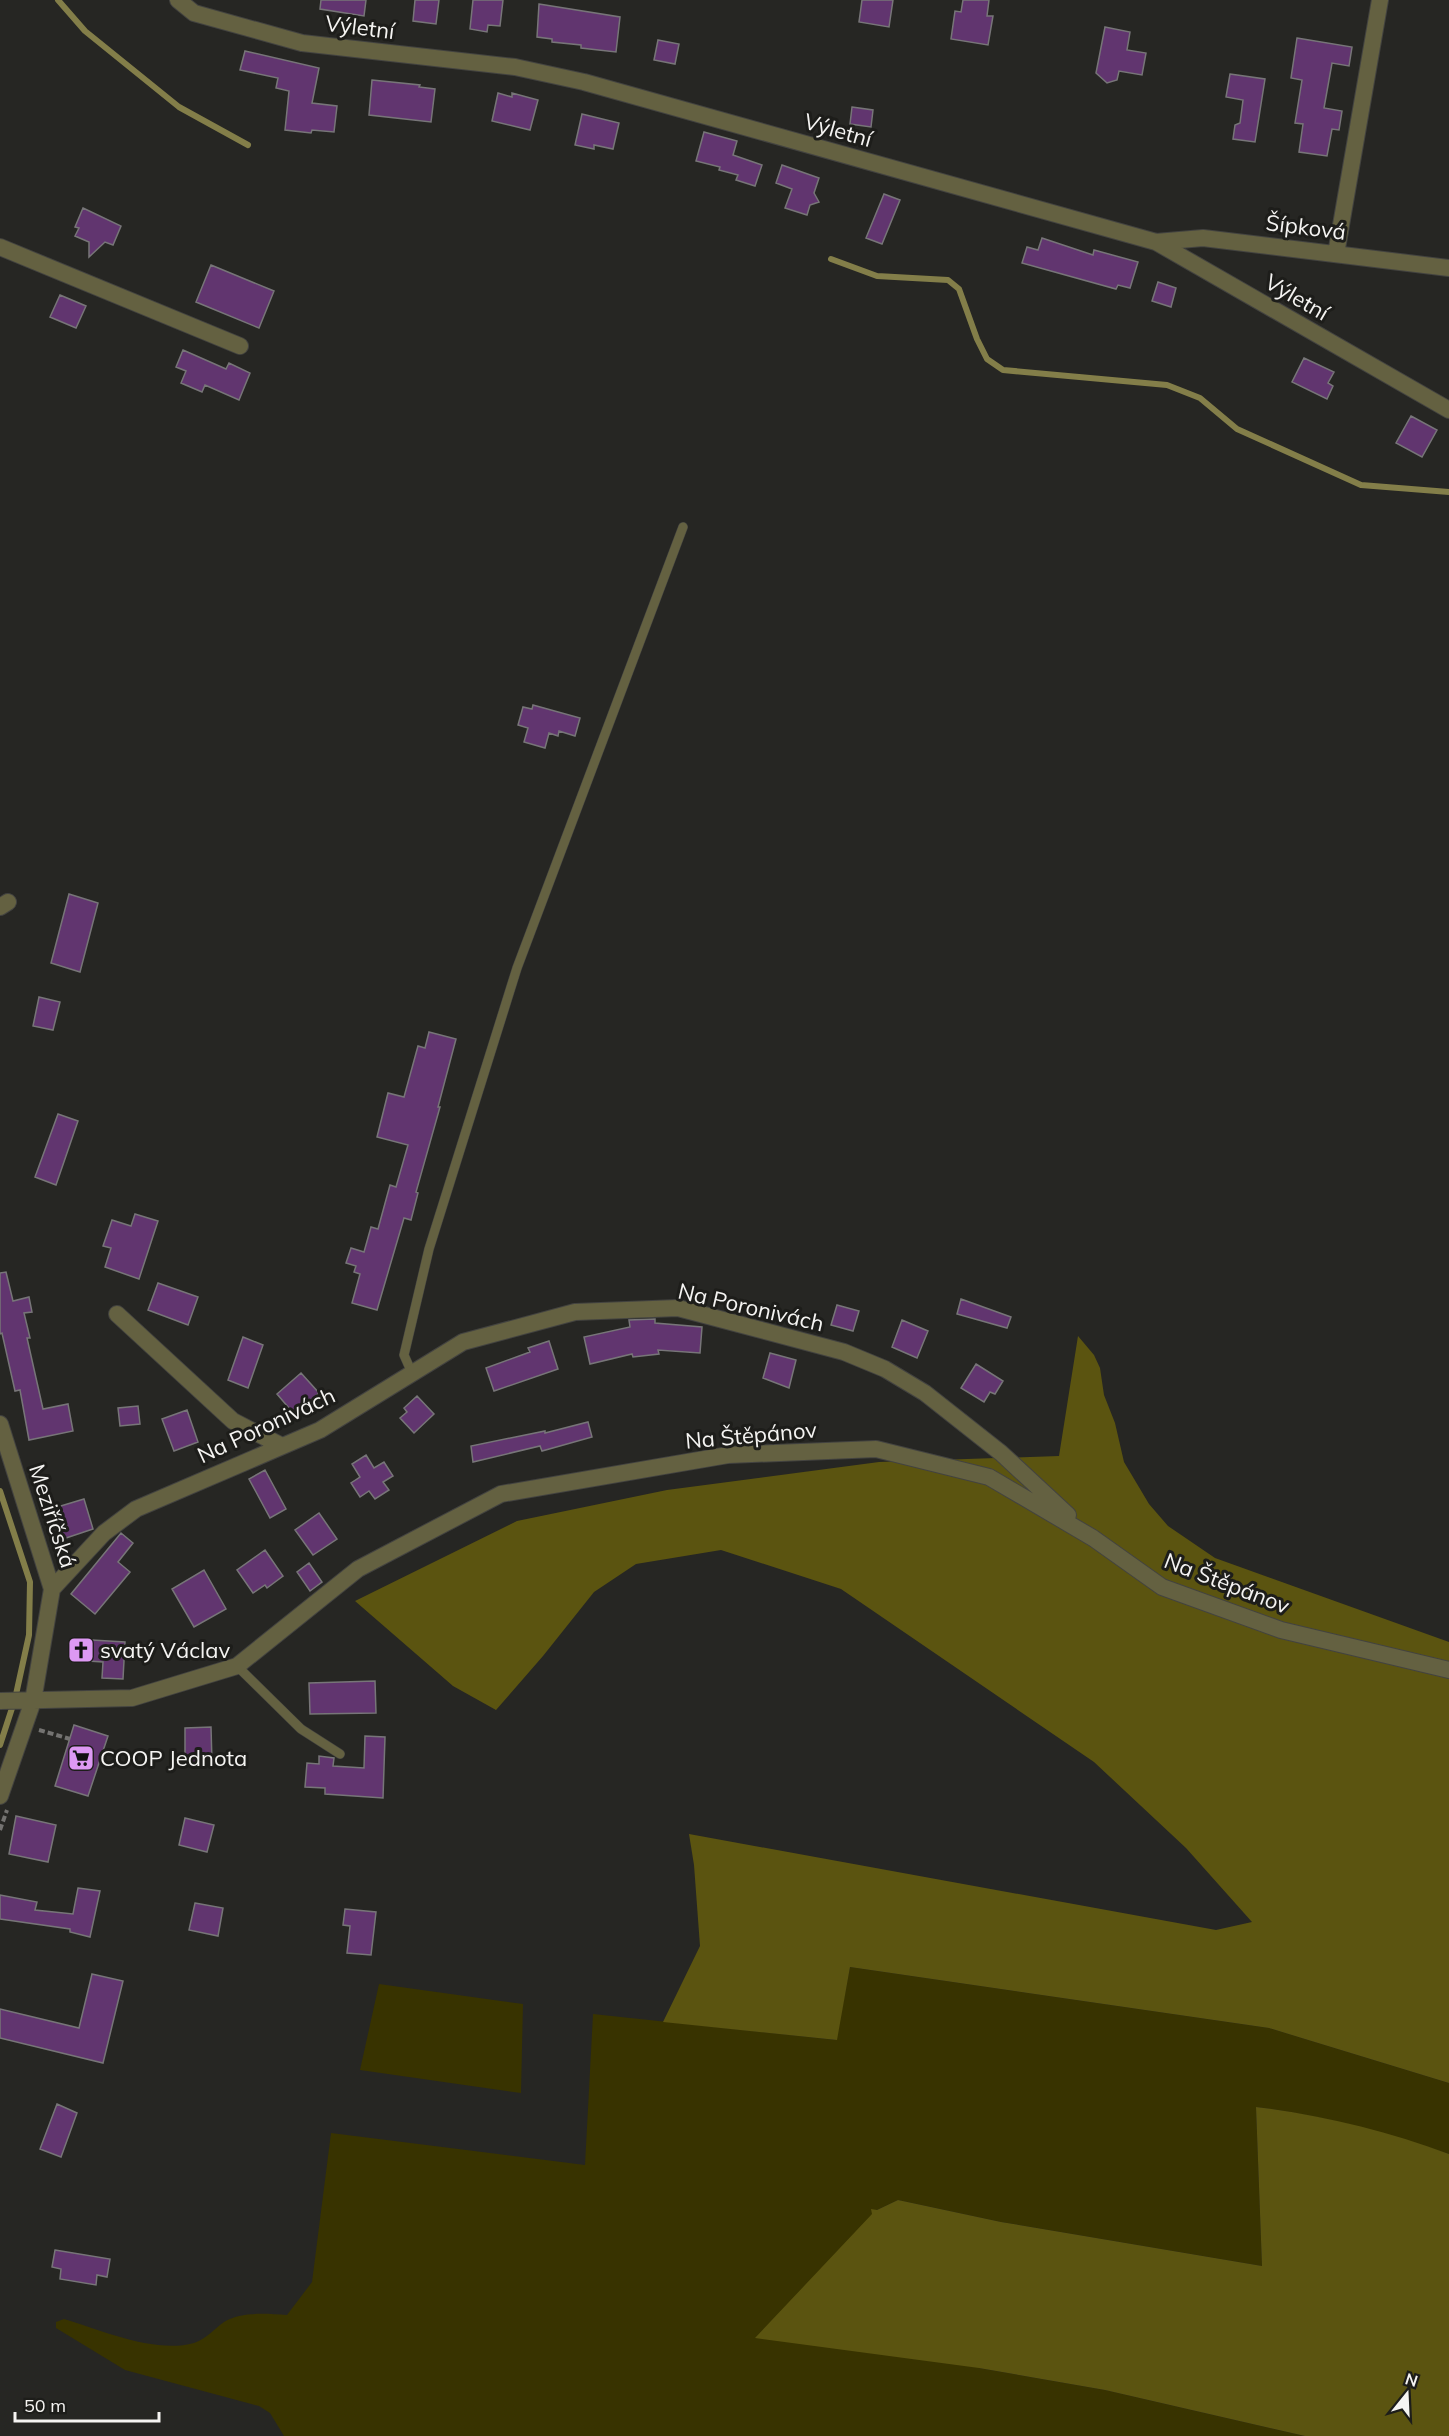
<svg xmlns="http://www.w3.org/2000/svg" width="1449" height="2436" viewBox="0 0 1449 2436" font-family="Mulish,sans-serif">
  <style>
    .green { fill: #383300 }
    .forest { fill: #5b5410 }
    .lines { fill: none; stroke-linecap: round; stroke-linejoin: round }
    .stream { stroke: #837e49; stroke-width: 6 }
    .building { fill: #61356f; stroke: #777578; stroke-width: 1.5 }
    .service-casing { stroke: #434340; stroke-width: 10 }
    .minor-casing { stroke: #434340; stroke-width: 18 }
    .path { stroke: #747371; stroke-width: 4; stroke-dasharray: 6 3; stroke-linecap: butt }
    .service { stroke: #646141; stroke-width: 9 }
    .minor { stroke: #646141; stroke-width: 16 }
    .labels { text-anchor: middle; stroke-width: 6; stroke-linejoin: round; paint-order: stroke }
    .street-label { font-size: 22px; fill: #f5f4f2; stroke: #1d1d1a }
    .poi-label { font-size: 22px; fill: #f5f4f2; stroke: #1d1d1a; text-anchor: start }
  </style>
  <rect width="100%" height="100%" fill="#262623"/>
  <path class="green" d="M850,1967L1269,2028L1449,2083V2154C1386,2133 1322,2115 1256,2107L1262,2266L1001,2222L898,2200L877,2210L979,2368L1105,2390L1305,2436H284L270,2413L259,2406L125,2370L56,2328V2322L64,2319C101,2330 155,2354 194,2343C206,2339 214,2329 224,2322C242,2311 267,2314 287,2315L312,2282L331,2133L585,2165L593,2014L836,2040Z
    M379,1984L523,2004L521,2093L360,2070Z"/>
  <path class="forest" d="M1078,1336L1094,1355L1100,1368L1104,1395L1115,1423L1124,1462L1149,1504L1168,1526L1215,1558L1449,1642V2083L1269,2028L850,1967L837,2040L663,2022L700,1946L694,1865L689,1834L1216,1930L1252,1922L1186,1848L1094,1762L841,1589L721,1550L636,1564L594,1592L543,1656L496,1710L453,1686L355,1601L517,1521L667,1490L879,1462L1059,1456Z
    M1256,2107C1322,2115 1387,2131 1449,2154V2436H1305L1105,2390L979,2368L755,2338L872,2214L871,2209L877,2210L898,2200L1001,2222L1262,2266Z"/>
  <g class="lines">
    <path class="stream" d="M58,0L85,31L179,107L248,145
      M831,259L877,276L948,280L959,289L977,339L987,359L1003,370L1167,385L1200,398L1237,429L1361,485L1449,492
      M0,1491L30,1582L29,1635L15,1699L0,1745"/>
  </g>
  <path class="building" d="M321,0H366L364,16L320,9Z
    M415,0H439L436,24L413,21Z
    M473,0H503L500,26L488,25L487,32L470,29Z
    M862,0H893L889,27L859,22Z
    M963,0H989L987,16H993L988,45L951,39L955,11L961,12Z
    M539,4L620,17L616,52L581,48V45L552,42V39L537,37Z
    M1105,27L1130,32L1127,50L1146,53L1142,75L1119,71L1117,80L1107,83L1096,73Z
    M1297,38L1352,47L1349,66L1332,63L1324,108L1342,111L1339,130L1332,129L1327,156L1299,152L1303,124L1295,123L1302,80L1291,78Z
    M658,40L679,44L675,64L654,60Z
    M245,51L319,68L312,103L337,106L334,132L312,130L311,133L285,130L289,91L276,88L278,78L240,70Z
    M1230,74L1265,79L1255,142L1233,139L1235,125L1240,123L1243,100L1226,97Z
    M372,80L420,85L419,87L435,89L431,122L369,115Z
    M498,93L512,97V93L538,100L530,130L492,121Z
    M852,107L873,110L871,127L850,124Z
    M582,114L619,123L613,149L594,145V149L575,145Z
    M704,132L737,141L733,155L762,165L755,186L736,180L738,175L719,170L720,167L696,161Z
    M782,165L819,178L814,193L819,202L810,205L807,215L785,208L792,189L776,183Z
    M884,194L900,200L882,244L866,238Z
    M83,208L121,226L113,245L105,242L89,257V242L75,236L79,228L75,227Z
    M1042,238L1093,255L1094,250L1138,262L1130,288L1118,285L1116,289L1022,263L1027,247L1038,250Z
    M211,265L274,291L259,328L196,302Z
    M1158,282L1176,288L1171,307L1152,301Z
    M60,295L86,306L76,328L50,317Z
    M183,350L226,369L229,363L250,373L239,400L205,385L202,392L181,383L186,371L176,367Z
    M1304,358L1334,372L1328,383L1333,386L1327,399L1292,382Z
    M1411,416L1437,430L1422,457L1396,443Z
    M533,705L580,718L575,736L559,731L558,736L549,733L545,748L524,742L528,728L518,725L523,707L532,709Z
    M69,894L98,903L80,972L51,963Z
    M39,997L60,1002L53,1030L33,1026Z
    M429,1032L456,1039L438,1107H440L416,1192L418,1193L411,1220L404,1218L377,1310L352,1303L360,1274L354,1272L356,1266L346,1263L351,1248L364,1252L371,1227L378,1229L390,1185L396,1187L408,1145L377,1137L388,1093L404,1097L418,1046L425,1048Z
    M58,1114L78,1121L56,1185L35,1177Z
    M135,1214L158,1221L139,1279L105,1267L111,1248L103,1246L112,1220L131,1226Z
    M6,1272L13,1301L29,1297L32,1312L24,1313L30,1338H27L43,1409L68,1404L73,1431L29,1440L20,1390L15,1391L2,1333L0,1334V1273Z
    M158,1283L198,1297L188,1325L148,1310Z
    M961,1299L1011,1317L1007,1328L957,1314Z
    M837,1305L859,1311L853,1331L831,1325Z
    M655,1319V1323L702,1327L700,1353L658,1350L659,1354L633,1357L632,1354L590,1364L584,1337L630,1327L629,1320Z
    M902,1320L928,1331L917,1358L892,1347Z
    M243,1337L263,1345L248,1388L228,1380Z
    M549,1341L558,1369L494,1391L486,1368L530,1352L528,1348Z
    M770,1353L796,1360L789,1388L763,1378Z
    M976,1364L1003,1381L995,1394L990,1392L984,1402L961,1388Z
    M301,1373L319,1393L294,1414L277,1394Z
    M417,1396L434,1414L414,1433L400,1418L407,1412L404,1408Z
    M138,1406L140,1424L120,1426L118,1408Z
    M187,1410L198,1442L174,1451L162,1419Z
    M588,1422L592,1437L542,1451L540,1446L473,1462L471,1446L545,1431V1433Z
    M366,1455L374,1468L384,1462L393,1476L383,1482L389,1490L375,1499L369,1491L360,1497L351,1483L360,1477L352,1464Z
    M265,1470L286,1509L270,1518L249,1479Z
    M84,1499L93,1529L63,1539L54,1508Z
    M319,1513L337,1539L313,1555L295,1530Z
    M121,1533L133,1543L118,1562L130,1572L95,1614L71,1594Z
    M265,1550L283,1576L267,1588L265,1585L253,1593L237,1570Z
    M309,1563L322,1582L310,1591L297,1572Z
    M204,1570L226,1609L194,1627L172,1589Z
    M75,1639L125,1642L123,1679L102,1678L103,1662L73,1660Z
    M375,1681L376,1713L310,1714L309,1683Z
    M74,1725L108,1736L88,1796L55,1786Z
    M211,1727L212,1763L185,1764V1728Z
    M365,1736L385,1737L383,1798L325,1794V1788L305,1787L307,1763L319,1764V1756L334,1758L333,1766L364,1768Z
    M16,1816L56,1825L48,1862L9,1854Z
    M185,1818L214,1825L207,1852L179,1845Z
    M78,1888L100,1891L90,1937L70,1932V1929L0,1919V1895L37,1902L35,1910L73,1914Z
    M195,1903L223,1908L218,1936L189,1930Z
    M345,1909L376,1912L371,1955L347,1953L350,1926L343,1925Z
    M92,1974L123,1981L103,2063L0,2038V2009L79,2028Z
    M57,2104L77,2113L61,2157L40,2149Z
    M55,2250L110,2259L107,2277L97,2275L96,2285L60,2279L61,2269L52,2267Z"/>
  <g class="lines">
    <defs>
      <path id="service" d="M412,1373L404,1355L429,1249L517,968L683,527
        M237,1666L301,1729L340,1754"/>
      <path id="minor" d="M178,0L194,13L302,43L515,67L584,82L1156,242L1449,410
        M1156,242L1203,238L1449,268
        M0,247L240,346
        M1336,254L1380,0
        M0,907L8,902
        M117,1314L233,1421L282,1446
        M0,1424L52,1589L33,1701L0,1796
        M52,1589L104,1533L136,1509L320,1430L463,1342L575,1312L678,1308L844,1352L885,1369L925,1393L1001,1453L1068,1515
        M0,1701L132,1698L237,1666L358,1569L501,1494L728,1455L876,1449L989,1477L1093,1538L1162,1587L1281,1630L1449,1670"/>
    </defs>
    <use href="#service" class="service-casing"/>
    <use href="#minor" class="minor-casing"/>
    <path class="path" d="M39,1730L70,1739
      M0,1830L7,1810"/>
    <use href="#service" class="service"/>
    <use href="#minor" class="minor"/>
  </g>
  <defs>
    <symbol id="church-square" viewBox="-11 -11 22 22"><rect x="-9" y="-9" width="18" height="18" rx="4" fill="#dd99f3" stroke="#1d1d1a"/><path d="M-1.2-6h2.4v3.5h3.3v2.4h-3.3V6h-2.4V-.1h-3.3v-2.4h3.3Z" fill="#111"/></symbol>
    <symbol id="supermarket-square" viewBox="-11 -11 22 22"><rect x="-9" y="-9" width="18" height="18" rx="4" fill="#dd99f3" stroke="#1d1d1a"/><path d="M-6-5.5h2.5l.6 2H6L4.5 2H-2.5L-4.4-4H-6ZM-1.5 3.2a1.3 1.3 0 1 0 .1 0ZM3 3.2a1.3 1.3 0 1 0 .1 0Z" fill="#111"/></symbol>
  </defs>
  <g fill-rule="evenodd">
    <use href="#church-square" x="66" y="1635" width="30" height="30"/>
    <use href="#supermarket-square" x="66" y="1743" width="30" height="30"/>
  </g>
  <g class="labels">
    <g class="street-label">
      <text transform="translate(360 27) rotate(7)" y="8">Výletní</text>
      <text transform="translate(838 130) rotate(16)" y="8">Výletní</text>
      <text transform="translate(1306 227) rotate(7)" y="8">Šípková</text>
      <text transform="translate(1297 297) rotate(30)" y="8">Výletní</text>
      <text transform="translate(751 1307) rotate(13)" y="8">Na Poronivách</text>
      <text transform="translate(266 1425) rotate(-25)" y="8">Na Poronivách</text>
      <text transform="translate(751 1435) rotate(-5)" y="8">Na Štěpánov</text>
      <text transform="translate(53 1516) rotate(72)" y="8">Meziříčská</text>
      <text transform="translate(1227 1583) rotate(21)" y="8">Na Štěpánov</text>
    </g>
    <g class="poi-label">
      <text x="100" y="1658">svatý Václav</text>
      <text x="100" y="1766">COOP Jednota</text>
    </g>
  </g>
  <g transform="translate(1407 2394) rotate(18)" stroke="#1d1d1a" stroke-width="4.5" paint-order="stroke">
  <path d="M0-4.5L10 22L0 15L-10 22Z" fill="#f5f4f2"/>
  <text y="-9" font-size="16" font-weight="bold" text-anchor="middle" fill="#f5f4f2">N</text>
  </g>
  <path d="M15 2412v9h144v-9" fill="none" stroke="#f5f4f2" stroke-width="3"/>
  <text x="24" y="2412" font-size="18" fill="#f5f4f2" stroke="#1d1d1a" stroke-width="4.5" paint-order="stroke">50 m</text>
</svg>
